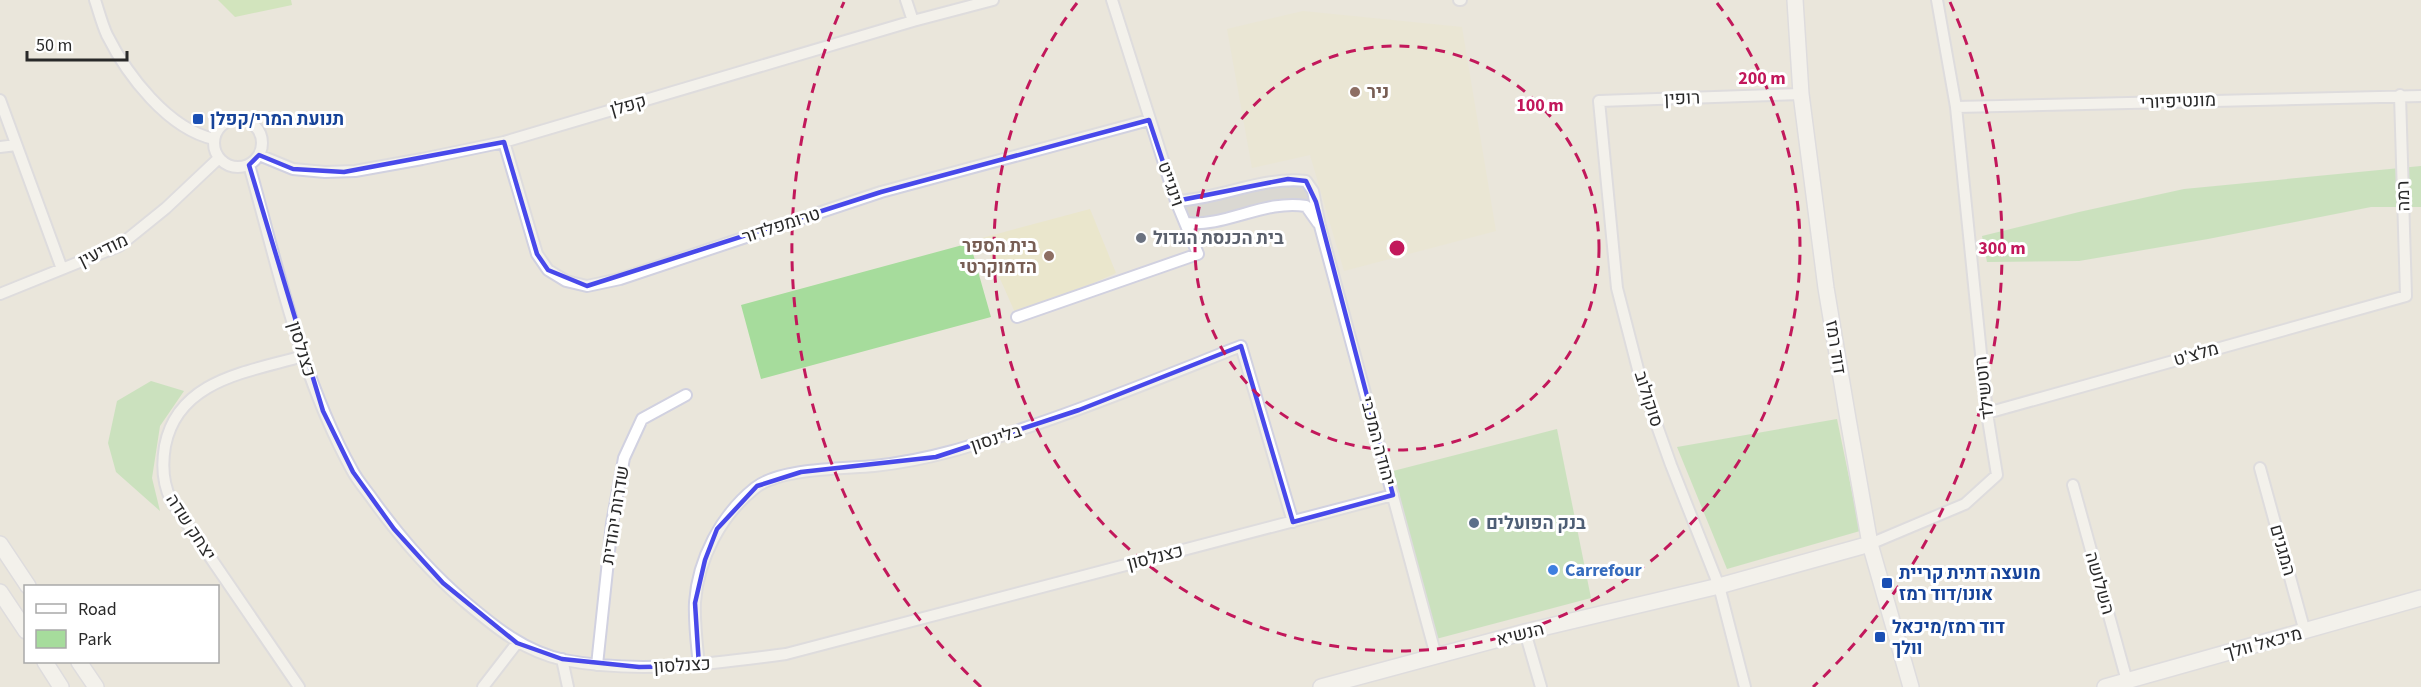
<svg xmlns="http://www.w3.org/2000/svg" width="2421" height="687" viewBox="0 0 2421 687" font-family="'Source Sans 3',Heebo,sans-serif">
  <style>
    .education { fill: #eae6cc }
    .green { fill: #a6dc9c }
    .pitch { fill: #b6e299 }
    .plaza { fill: #dad8d2 }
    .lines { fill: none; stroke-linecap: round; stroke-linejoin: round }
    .street-casing { stroke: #d1d1e0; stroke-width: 14 }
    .secondary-casing { stroke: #d1d1e0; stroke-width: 18 }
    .street { stroke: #fff; stroke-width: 10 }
    .secondary { stroke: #fff; stroke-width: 15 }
    .marked { fill: none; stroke: #4849ea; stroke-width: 4.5; stroke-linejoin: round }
    .ring { fill: none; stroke: #c2185b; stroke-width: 3; stroke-dasharray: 10 8 }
    .education-dot { fill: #8d6e63; stroke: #fff; stroke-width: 2 }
    .transit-dot { fill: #1a4fb4; stroke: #fff; stroke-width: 2 }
    .worship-dot { fill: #6b7280; stroke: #fff; stroke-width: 2 }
    .service-dot { fill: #5c6f8a; stroke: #fff; stroke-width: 2 }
    .shop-dot { fill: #3f7fe0; stroke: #fff; stroke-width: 2 }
    .labels { text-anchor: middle; stroke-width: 6; stroke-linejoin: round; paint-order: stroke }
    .education-label { font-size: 18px; font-weight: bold; fill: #785e54; stroke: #fff; text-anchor: start }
    .street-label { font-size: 18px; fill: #292929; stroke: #fff }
    .transit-label { font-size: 18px; font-weight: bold; fill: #164399; stroke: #fff; text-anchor: start }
    .worship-label { font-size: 18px; font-weight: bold; fill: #5b616d; stroke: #fff; text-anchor: start }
    .service-label { font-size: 18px; font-weight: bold; fill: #4e5e75; stroke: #fff; text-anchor: start }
    .shop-label { font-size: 18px; font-weight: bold; fill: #366cbe; stroke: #fff; text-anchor: start }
    .centre { fill: #c2185b; stroke: #fff; stroke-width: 3 }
    .ring-label { font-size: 18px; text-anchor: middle; font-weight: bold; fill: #c2185b; stroke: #fff; stroke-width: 6; stroke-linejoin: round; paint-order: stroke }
  </style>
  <rect width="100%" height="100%" fill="#eae6db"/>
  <path class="education" d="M1303,11L1462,27L1496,231L1344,271L1310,155L1252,168L1227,29Z
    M1090,209L1116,273L1017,317L982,238Z"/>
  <path class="green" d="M2421,166V207H2371L2208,239L2079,261L1987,262L1982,236L2079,212L2184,189Z
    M970,243L991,317L761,379L741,305Z
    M151,381L184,391L160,426L152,478L160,511L116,472L108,443L117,401Z
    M1837,419L1860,531L1727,569L1677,447Z
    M1557,429L1591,598L1436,639L1393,471Z"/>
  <path class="pitch" d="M218,0H291L292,5L235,17Z"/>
  <path class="plaza" d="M1306,181L1316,202L1186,223L1176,201Z"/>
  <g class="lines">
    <defs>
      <path id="street" d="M95,0C99,12 102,24 107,35C127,75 168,129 214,139
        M906,0L913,21
        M1459,0H1461
        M0,100L62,269
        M1956,107L2421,96
        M214 143a24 24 0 1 1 48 0a24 24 0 1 1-48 0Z
        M504,142L537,254L548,270L566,281L587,286L620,279L881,192L1149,120
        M0,147L16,145
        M259,155L293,169L325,172L355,171L422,159L504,142L913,21L993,0
        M249,165C278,267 300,376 352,470C357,480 366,490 373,500C399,536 429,571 464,601C495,627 523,651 564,660C637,674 712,664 786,654L1393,495
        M1176,201C1219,199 1263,176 1306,181L1313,191L1320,226L1436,656
        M1186,223C1226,227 1265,199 1306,206L1318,223
        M0,294L119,246L166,208L219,158
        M1017,317L1198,254L1176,201L1112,0
        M1987,413L2406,296L2400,95
        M2260,468L2305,632
        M2073,485L2127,681
        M1870,544L1965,504L1997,475L1987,413L1956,107L1937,0
        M1525,632L1541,687
        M562,659L568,687
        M597,665L612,523L624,458L642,419L686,395
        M699,666C697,645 694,623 695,602C698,559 721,515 755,488C780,468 842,469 874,466C931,460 975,445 1028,427C1100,403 1170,374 1241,346L1293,522
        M299,687L171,500C163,484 162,464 165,446C178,379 249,372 303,356
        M483,687L517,643
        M1745,687L1719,586L1671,465L1641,381L1617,288L1599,101L1801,94"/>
      <path id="secondary" d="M1795,0L1801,94L1826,288L1848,419L1870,544L1911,687
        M0,544L28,586
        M0,592L26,631
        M45,662L61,687
        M79,662L96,687
        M1321,687L1525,632L1719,586L1870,544
        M2105,687L2421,598"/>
    </defs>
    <use href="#street" class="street-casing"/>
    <use href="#secondary" class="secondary-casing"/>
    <use href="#street" class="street"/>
    <use href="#secondary" class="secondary"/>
  </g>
  <path d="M0 0H2421V687H0ZM1149,120L1176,201L1288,179L1306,181L1316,202L1393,495L1293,522L1241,346L1079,410L936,457L801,472L757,486L717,529L705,560L695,603L699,666L639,667L562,659L517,643L443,583L394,529L353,472L323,411L249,165L259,155L293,169L344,172L504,142L537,254L548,270L587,286L881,192Z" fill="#eae6db" fill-opacity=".55" fill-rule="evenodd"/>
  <path class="marked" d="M1149,120L1176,201L1288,179L1306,181L1316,202L1393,495L1293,522L1241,346L1079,410L936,457L801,472L757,486L717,529L705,560L695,603L699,666L639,667L562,659L517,643L443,583L394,529L353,472L323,411L249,165L259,155L293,169L344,172L504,142L537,254L548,270L587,286L881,192Z"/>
  <g class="ring">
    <circle cx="1397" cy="248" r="202"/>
    <path d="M1717 3A403 403 0 1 1 1077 3"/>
    <path d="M981 687A605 605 0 0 1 844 2M1950 2A605 605 0 0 1 1813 687"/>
  </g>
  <g class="education-dot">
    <circle cx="1355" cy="92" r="6"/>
    <circle cx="1049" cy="256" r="6"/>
  </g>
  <g class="transit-dot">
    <rect x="192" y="113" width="12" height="12" rx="3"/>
    <rect x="1881" y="577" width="12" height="12" rx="3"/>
    <rect x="1874" y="631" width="12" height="12" rx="3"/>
  </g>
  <circle class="worship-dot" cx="1141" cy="238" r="6"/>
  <circle class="service-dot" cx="1474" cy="523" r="6"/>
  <circle class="shop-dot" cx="1553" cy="570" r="6"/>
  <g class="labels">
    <g class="education-label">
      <text x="1367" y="98">ניר</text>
      <text x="1037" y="252" text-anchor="end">בית הספר<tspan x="1037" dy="21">הדמוקרטי</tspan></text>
    </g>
    <g class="street-label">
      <text transform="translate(1682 98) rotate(-2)" y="6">רופין</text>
      <text transform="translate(2178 101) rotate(-2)" y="6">מונטיפיורי</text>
      <text transform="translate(628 105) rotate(-16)" y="6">קפלן</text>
      <text transform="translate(1171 184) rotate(71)" y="6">וינגייט</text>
      <text transform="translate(2403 196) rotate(-92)" y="6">רמה</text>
      <text transform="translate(781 225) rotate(-18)" y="6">טרומפלדור</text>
      <text transform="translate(103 250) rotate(-26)" y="6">מודיעין</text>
      <text transform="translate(1836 347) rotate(81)" y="6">דוד רמז</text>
      <text transform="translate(302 349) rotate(73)" y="6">כצנלסון</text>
      <text transform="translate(2196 354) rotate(-16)" y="6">מלצ'ט</text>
      <text transform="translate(1984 388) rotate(-97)" y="6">רוטשילד</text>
      <text transform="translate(1649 399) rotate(72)" y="6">סוקולוב</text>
      <text transform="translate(996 438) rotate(-18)" y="6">בלינסון</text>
      <text transform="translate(1378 441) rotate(75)" y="6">יהודה המכבי</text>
      <text transform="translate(615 515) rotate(-81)" y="6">שדרות יהודית</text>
      <text transform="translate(191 527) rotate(57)" y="6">יצחק שדה</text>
      <text transform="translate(2283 550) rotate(74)" y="6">המגנים</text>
      <text transform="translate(1155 557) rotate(-14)" y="6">כצנלסון</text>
      <text transform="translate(2100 583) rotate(74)" y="6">השלושה</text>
      <text transform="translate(1520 634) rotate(-14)" y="6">הנשיא</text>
      <text transform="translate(2263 643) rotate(-15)" y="6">מיכאל וולך</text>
      <text transform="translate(682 665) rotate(-3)" y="6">כצנלסון</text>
    </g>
    <g class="transit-label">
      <text x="210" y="125">תנועת המרי/קפלן</text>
      <text x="1899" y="579">מועצה דתית קריית<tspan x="1899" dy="21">אונו/דוד רמז</tspan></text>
      <text x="1892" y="633">דוד רמז/מיכאל<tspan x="1892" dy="21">וולך</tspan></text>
    </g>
    <g class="worship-label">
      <text x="1153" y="244">בית הכנסת הגדול</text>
    </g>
    <g class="service-label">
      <text x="1486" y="529">בנק הפועלים</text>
    </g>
    <g class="shop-label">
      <text x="1565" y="576">Carrefour</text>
    </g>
  </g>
  <circle cx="1397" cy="248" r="9" class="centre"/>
  <g class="ring-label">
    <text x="1762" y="84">200 m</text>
    <text x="1540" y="111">100 m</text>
    <text x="2002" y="254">300 m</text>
  </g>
  <rect x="24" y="585" width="195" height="78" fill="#ffffff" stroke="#a9a9a9" stroke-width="1.5"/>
  <rect x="36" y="604" width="30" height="9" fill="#ffffff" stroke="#a9a9a9" stroke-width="1.5"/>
  <text x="78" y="615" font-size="18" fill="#292929">Road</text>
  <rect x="36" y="630" width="30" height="18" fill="#a6dc9c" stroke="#a9a9a9" stroke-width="1.5"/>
  <text x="78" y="645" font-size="18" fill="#292929">Park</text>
  <path d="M27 51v9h100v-9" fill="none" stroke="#292929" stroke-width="3"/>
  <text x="36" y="51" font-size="18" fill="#292929" stroke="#ffffff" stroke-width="4.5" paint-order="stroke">50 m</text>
</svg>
